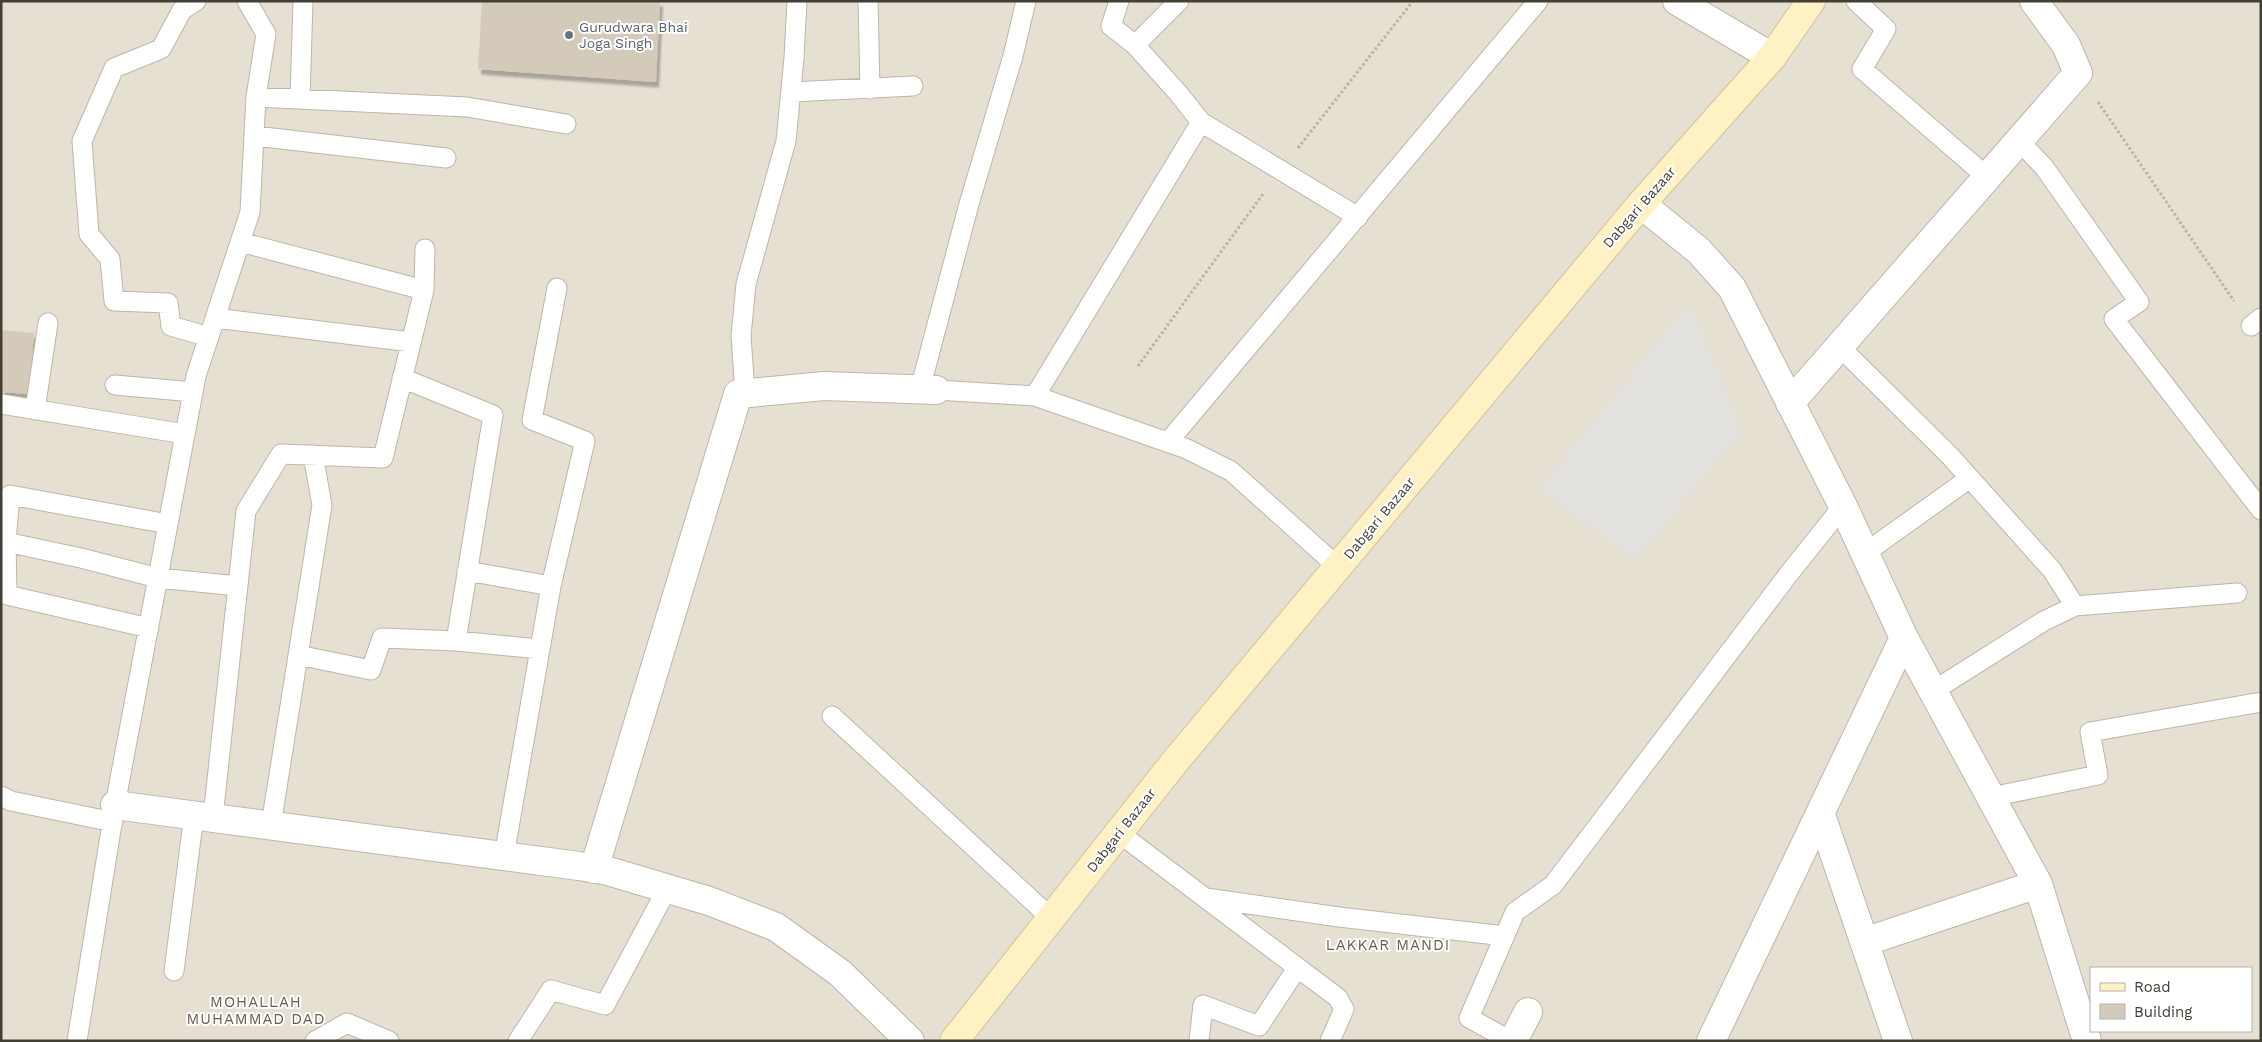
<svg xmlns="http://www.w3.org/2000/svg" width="2262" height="1042" viewBox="0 0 2262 1042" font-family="'Work Sans',sans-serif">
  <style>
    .residential { fill: #e6e0d3; fill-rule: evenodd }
    .parking { fill: #e3e1dd }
    .building { fill: #d4caba; filter: url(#shadow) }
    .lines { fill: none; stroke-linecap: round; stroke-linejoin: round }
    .lane-casing { stroke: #bdb6a8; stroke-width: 21 }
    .street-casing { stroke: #bdb6a8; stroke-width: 30 }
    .secondary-casing { stroke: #d2c395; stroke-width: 30 }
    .path { stroke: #bfb299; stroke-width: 3; stroke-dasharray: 2.5 2.5; stroke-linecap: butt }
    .lane { stroke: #fff; stroke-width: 19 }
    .street { stroke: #fff; stroke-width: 28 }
    .secondary { stroke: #fef1c3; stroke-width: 28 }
    .worship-dot { fill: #6b7280; stroke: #fff; stroke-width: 2 }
    .labels { text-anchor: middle; stroke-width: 4; stroke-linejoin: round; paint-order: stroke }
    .worship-label { font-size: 14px; fill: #5b616d; stroke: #fff; text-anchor: start }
    .street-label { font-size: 14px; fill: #443f35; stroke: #fff }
    .neighbourhood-label { font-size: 15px; letter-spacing: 1px; fill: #675d4c; stroke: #fff }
  </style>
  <defs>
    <filter id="shadow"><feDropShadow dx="3" dy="5.5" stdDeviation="1" flood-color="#0004"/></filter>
  </defs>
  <rect width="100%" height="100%" fill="#f2eee5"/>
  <path class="residential" d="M1,1H2261V1041H1ZM2091,968H2251V1031H2091Z"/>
  <path class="parking" d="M1690,302L1742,431L1635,560L1539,489Z"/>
  <path class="building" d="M482,1H660L656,82L478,69Z
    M1,330L34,333L29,394L1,392Z"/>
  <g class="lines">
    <defs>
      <path id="lane" d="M196,1L182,10L161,49L114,68L82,141L89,234L110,259L114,301L168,303L171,326L209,337
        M868,1L870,89
        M1119,1L1111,26L1135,45L1178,93L1201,122L1358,217
        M1856,1L1886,29L1862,69L1987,177
        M1135,45L1179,1
        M791,92L913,86
        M256,97L467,107L566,124
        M300,99L303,1
        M255,136L446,158
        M2019,141L2044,167L2139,302L2114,319L2261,510
        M240,242L424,290
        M215,318L411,342
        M2251,326L2261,318
        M1839,346L1950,456L2052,570L2075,606
        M402,378L493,415L456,641
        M115,385L193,392
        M920,389L969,204L1013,56L1026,1
        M936,390L1035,396L1187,449L1231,471L1338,567
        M745,393L741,336L746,284L786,141L794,58L797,1
        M1035,396L1201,122
        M1,404L185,434
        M35,410L48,323
        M1168,442L1538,1
        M6,542L81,558L158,578L238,586
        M1865,553L1970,478
        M467,571L551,586
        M149,628L7,595L6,542L10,495L168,524
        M298,655L371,670L382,638L456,641L540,649
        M1933,691L2044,621L2075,606L2237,593
        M832,716L1051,918
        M1,796L11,801L113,822
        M1991,797L2098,775L2090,732L2261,702
        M213,817L246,511L281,454L383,458L424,290L425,249
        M271,825L322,505L313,455
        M1119,833L1338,998L1344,1009L1330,1041
        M504,856L551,586L585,441L532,420L557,288
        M1206,898L1339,917L1505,936
        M174,971L194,815
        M77,1041L115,805L196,376L250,212L256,97L266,34L247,1
        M315,1041L347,1023L389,1041
        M518,1041L551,990L605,1005L667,889
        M1199,1041L1203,1005L1259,1026L1297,968
        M1511,1041L1469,1018L1515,912L1553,885L1791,571L1843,506"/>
      <path id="street" d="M1677,1L1772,57
        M1641,204L1699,251L1732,288L1843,506L1904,638L2038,884L2087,1041
        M1790,403L2078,73L2066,45L2034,1
        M115,805L579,866L608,871L709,901L776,927L840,973L910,1041
        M1821,815L1898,1041
        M594,869L738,394L824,386L936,390
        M1864,942L2038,884
        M1513,1041L1528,1012
        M1711,1041L1904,638"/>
      <path id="secondary" d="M954,1041L1173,764L1641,204L1772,57L1811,1"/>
    </defs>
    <use href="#lane" class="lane-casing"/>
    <use href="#street" class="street-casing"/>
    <use href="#secondary" class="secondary-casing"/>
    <path class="path" d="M2098,102L2234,301
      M1298,148L1413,1
      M1138,366L1263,194"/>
    <use href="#lane" class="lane"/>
    <use href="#street" class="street"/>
    <use href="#secondary" class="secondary"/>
  </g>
  <circle class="worship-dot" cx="569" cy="35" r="5"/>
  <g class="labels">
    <g class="worship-label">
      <text x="579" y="32">Gurudwara Bhai<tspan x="579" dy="16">Joga Singh</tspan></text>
    </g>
    <g class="street-label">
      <text transform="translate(1639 207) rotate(-49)" y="5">Dabgari Bazaar</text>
      <text transform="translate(1379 518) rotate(-50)" y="5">Dabgari Bazaar</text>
      <text transform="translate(1121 830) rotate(-52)" y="5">Dabgari Bazaar</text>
    </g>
    <g class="neighbourhood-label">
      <text x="1388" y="950">LAKKAR MANDI</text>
      <text x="256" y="1007">MOHALLAH<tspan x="256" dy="17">MUHAMMAD DAD</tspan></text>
    </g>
  </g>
  <rect width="2262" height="1042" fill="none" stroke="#443f35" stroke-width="5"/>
  <rect x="2090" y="967" width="162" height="65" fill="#ffffff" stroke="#b4b2ae"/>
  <rect x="2100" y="983" width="25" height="8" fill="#fef1c3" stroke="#b4b2ae"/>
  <text x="2134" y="992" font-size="15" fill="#443f35">Road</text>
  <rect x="2100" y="1004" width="25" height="15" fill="#d4caba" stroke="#b4b2ae"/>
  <text x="2134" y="1017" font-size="15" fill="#443f35">Building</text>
</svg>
